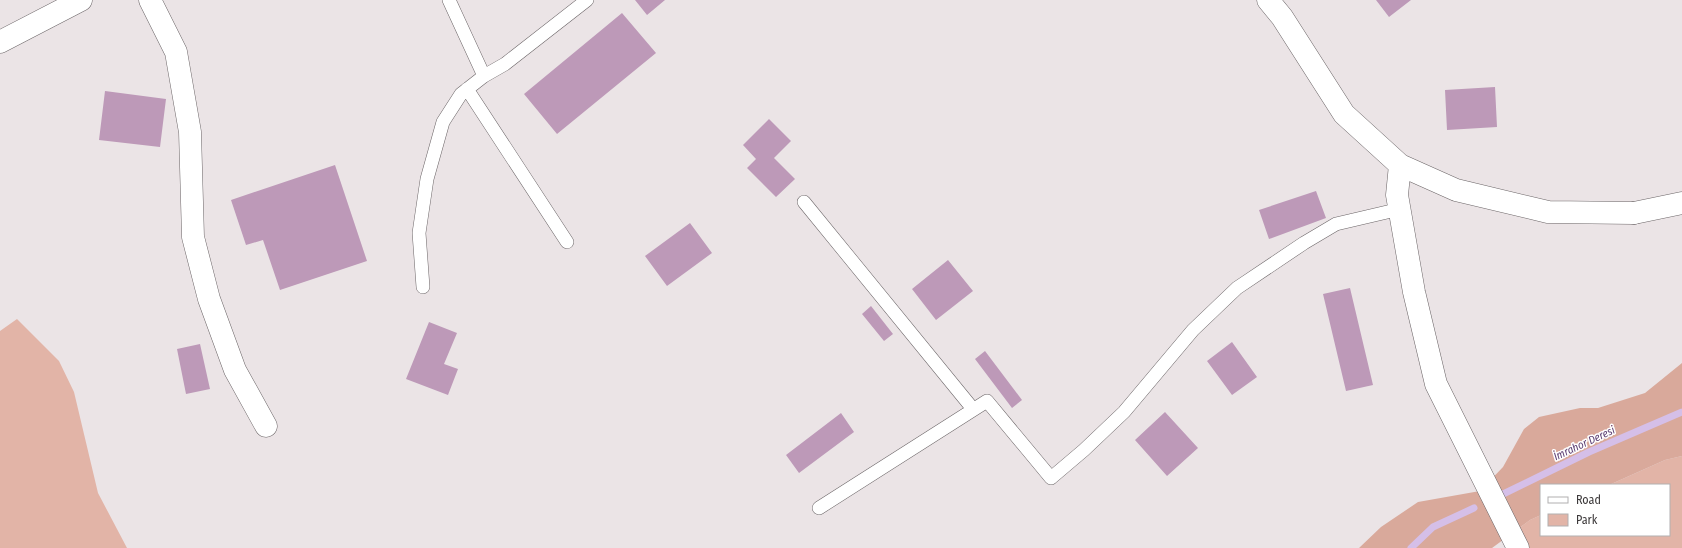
<svg xmlns="http://www.w3.org/2000/svg" width="1682" height="548" viewBox="0 0 1682 548" font-family="'Fira Sans Condensed',sans-serif">
  <style>
    .green { fill: #e2b4a7 }
    .forest { fill: #d9a99b }
    .lines { fill: none; stroke-linecap: round; stroke-linejoin: round }
    .stream { stroke: #d5bfe8; stroke-width: 7 }
    .building { fill: #bd99b8 }
    .lane-casing { stroke: #6b6567; stroke-width: 14 }
    .street-casing { stroke: #6b6567; stroke-width: 23 }
    .secondary-casing { stroke: #6b6567; stroke-width: 23 }
    .lane { stroke: #fff; stroke-width: 13 }
    .street { stroke: #fff; stroke-width: 22 }
    .secondary { stroke: #fff; stroke-width: 22 }
    .labels { text-anchor: middle; stroke-width: 3; stroke-linejoin: round; paint-order: stroke }
    .water-label { font-size: 11px; font-style: italic; fill: #5e4074; stroke: #fff }
  </style>
  <rect width="100%" height="100%" fill="#ebe4e6"/>
  <path class="green" d="M17,319L59,361L74,392L98,493L127,548H0V331Z
    M1682,456V548H1518L1511,534L1530,520L1541,515V535H1669V485H1609L1665,460Z"/>
  <path class="forest" d="M1682,363V456L1665,460L1609,485H1541V515L1530,520L1492,548H1359L1381,527L1418,502L1480,491L1503,467L1524,429L1539,417L1580,408H1598L1645,393Z"/>
  <g class="lines">
    <path class="stream" d="M1497,497L1589,452L1682,412
      M1411,548L1433,527L1474,508"/>
  </g>
  <path class="building" d="M635,0H665L647,15Z
    M1376,0H1411L1389,17Z
    M622,13L656,53L557,134L524,94Z
    M1495,87L1497,127L1447,130L1445,90Z
    M105,91L166,99L160,147L99,140Z
    M769,119L791,141L774,158L795,179L776,197L747,168L756,159L743,145Z
    M335,165L367,261L280,290L263,240L246,245L231,200Z
    M1316,191L1326,218L1269,239L1259,210Z
    M690,223L712,253L667,286L645,256Z
    M948,260L973,291L936,320L912,289Z
    M1350,288L1373,385L1346,391L1323,294Z
    M871,306L893,334L884,341L862,314Z
    M429,322L457,333L444,364L458,369L448,395L406,379Z
    M1232,342L1257,377L1232,395L1207,361Z
    M200,344L210,389L186,394L177,349Z
    M985,351L1022,400L1012,408L975,359Z
    M1165,412L1198,448L1167,476L1135,440Z
    M841,413L854,432L799,473L786,455Z"/>
  <g class="lines">
    <defs>
      <path id="lane" d="M449,0L484,76L505,64L587,0
        M467,89L567,242
        M804,202L973,409
        M423,287L419,233L427,179L443,122L461,94L484,76
        M819,508L987,401L1051,478L1084,450L1124,412L1193,330L1237,288L1304,243L1336,224L1400,209"/>
      <path id="street" d="M150,0L176,52L190,132L193,237L209,299L235,370L266,426
        M1268,0L1282,17L1344,114L1400,165L1456,190L1548,212L1634,213
        M0,42L81,0
        M1400,165L1397,195L1414,292L1436,384L1518,548"/>
      <path id="secondary" d="M1634,213L1682,203"/>
    </defs>
    <use href="#lane" class="lane-casing"/>
    <use href="#street" class="street-casing"/>
    <use href="#secondary" class="secondary-casing"/>
    <use href="#lane" class="lane"/>
    <use href="#street" class="street"/>
    <use href="#secondary" class="secondary"/>
  </g>
  <g class="labels">
    <g class="water-label">
      <text transform="translate(1584 443) rotate(-25)" y="4">İmrahor Deresi</text>
    </g>
  </g>
  <rect x="1540" y="484" width="130" height="52" fill="#ffffff" stroke="#b1afb0"/>
  <rect x="1548" y="497" width="20" height="6" fill="#ffffff" stroke="#b1afb0"/>
  <text x="1576" y="504" font-size="12" fill="#3b3839">Road</text>
  <rect x="1548" y="514" width="20" height="12" fill="#e2b4a7" stroke="#b1afb0"/>
  <text x="1576" y="524" font-size="12" fill="#3b3839">Park</text>
</svg>
